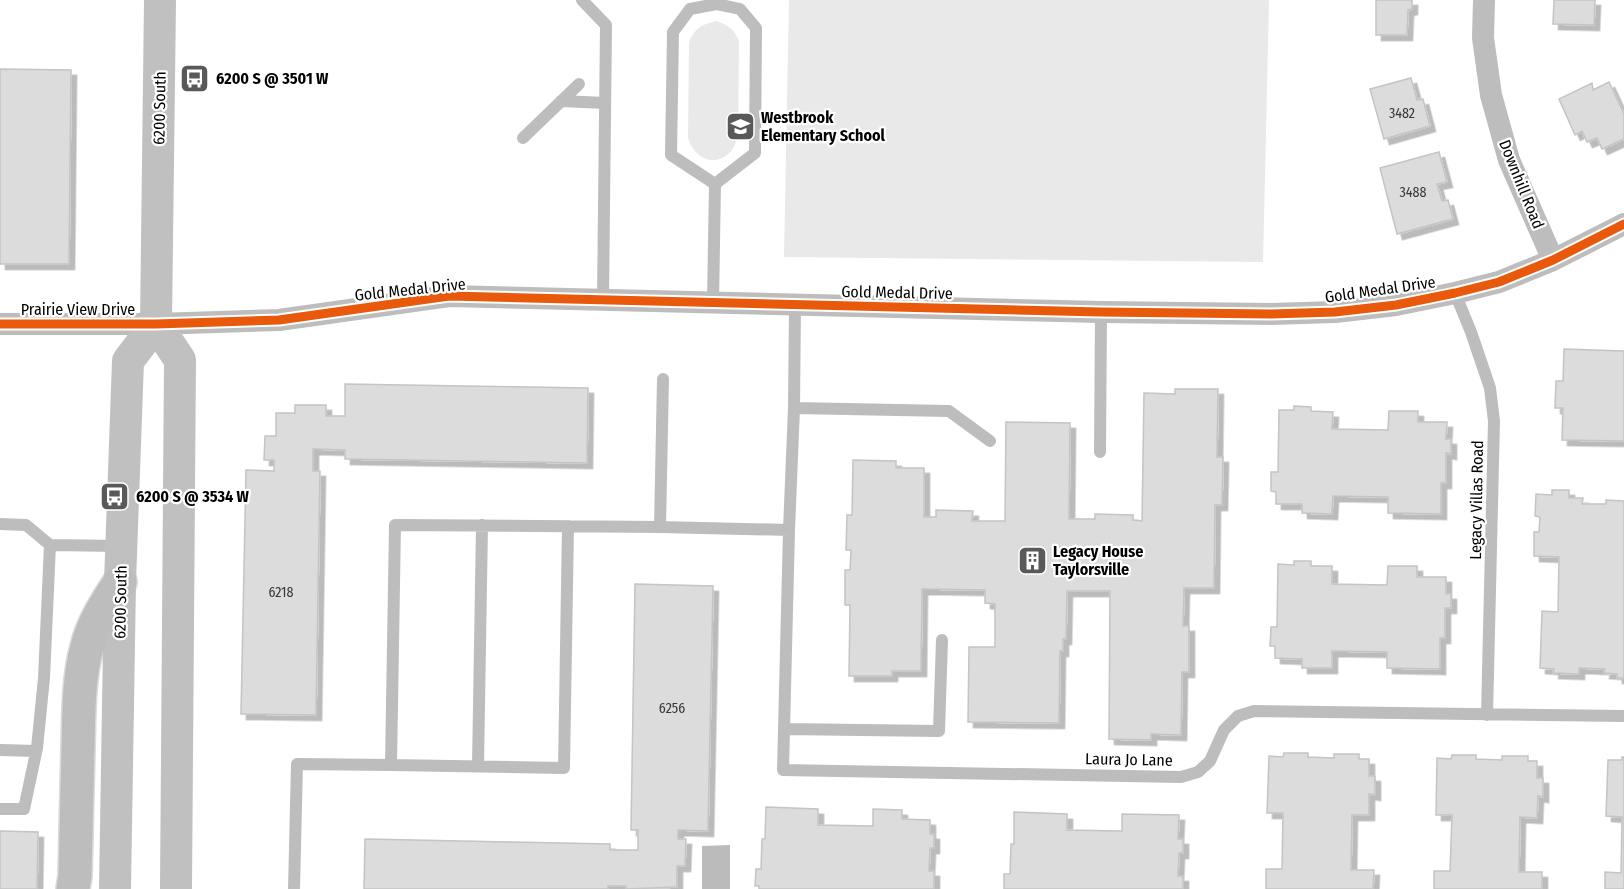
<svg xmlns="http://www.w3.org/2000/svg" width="1624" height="889" viewBox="0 0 1624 889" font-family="'Fira Sans Condensed',sans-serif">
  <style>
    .green { fill: #e9e9e9 }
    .water { fill: #bbb }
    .building { fill: #dcdcdc; stroke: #c4c4c4; stroke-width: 1.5; filter: url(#shadow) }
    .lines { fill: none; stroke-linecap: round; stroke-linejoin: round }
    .highway-casing { stroke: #dbdbdb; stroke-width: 36 }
    .lane { stroke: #bdbdbd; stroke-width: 12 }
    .street { stroke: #bdbdbd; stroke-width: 22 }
    .secondary { stroke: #c0c0c0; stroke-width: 32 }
    .highway { stroke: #bdbdbd; stroke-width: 33 }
    .cycleway-casing { stroke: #fff; stroke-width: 13 }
    .cycleway { stroke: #e8590c; stroke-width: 9 }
    .labels { text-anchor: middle; stroke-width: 4.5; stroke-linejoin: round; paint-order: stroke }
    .number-label { font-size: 14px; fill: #373737 }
    .poi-label { font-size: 16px; font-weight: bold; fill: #000; stroke: #fff; text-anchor: start }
    .street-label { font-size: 16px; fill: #000; stroke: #fff }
  </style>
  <defs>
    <filter id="shadow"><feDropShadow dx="5.5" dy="5.5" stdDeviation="0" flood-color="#0004"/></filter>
  </defs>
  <rect width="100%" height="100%" fill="#fff"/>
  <path class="green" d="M789,0H1269L1263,262L784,257Z
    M717,21C729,26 735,29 739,42L738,137C736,141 735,146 732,150C716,169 694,159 688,138L689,42C696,27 701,25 717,21Z"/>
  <path class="water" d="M730,845V889H702V846Z"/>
  <path class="building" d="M1376,0H1412V9L1408,10L1407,35H1376Z
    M1554,0H1595L1594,25L1553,24Z
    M0,69L71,70L69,264H0Z
    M1411,78L1417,100L1423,99L1430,126L1384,139L1370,89Z
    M1609,82L1624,114V139L1602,149L1597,138L1587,142L1582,131L1575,135L1559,99L1592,83L1593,90Z
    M1439,152L1447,182L1437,184L1442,201L1448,200L1453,219L1397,234L1380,168Z
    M1564,349L1624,351V441L1562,440L1563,408H1555L1556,381H1563Z
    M345,384L588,388L587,463L345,459V450L313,449V471H320L316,715L241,714L246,470L274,471V460H264L265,436H276V413H295V405H326V416H345Z
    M1175,389H1218L1217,457H1223L1222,505H1215L1214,588H1184L1183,626H1189V672H1182L1181,735L1151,734V740L1109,739L1110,591H1067L1066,639H1063V651H1060L1059,723L968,722L969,647H995V604L985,603V590L922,589L921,671H892V676H849L850,605H845V570H850L851,550H846L847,515H852L853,460L896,461V468H924V517H936V510L973,511L972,521H1005L1006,422L1070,423L1069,519H1095V514L1133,515V520L1142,521L1144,393L1175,394Z
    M1294,406L1311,407V411L1333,412L1332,429L1388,430L1389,411H1418V422H1447L1446,439H1451V454L1446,453V483H1441V514L1388,513V497L1333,496L1332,514L1302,513V504H1276V492L1271,491V472H1278L1279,410H1294Z
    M1552,490H1569V498H1583L1582,504H1606V500L1624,501V678H1617V674L1604,673L1605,669L1579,668V674L1553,673L1554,669L1540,668L1542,611L1558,612L1559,557L1534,556V532H1539L1540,517L1535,516L1536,494L1552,495Z
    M1294,561H1311V566H1332V584L1387,585L1388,566H1417V577H1446V594H1451V608H1445V638H1440V669L1387,668V652L1332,651V668H1302V659L1275,658V646H1270L1271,627H1277L1278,564L1294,565Z
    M635,584L713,586L708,831L678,830V839H686L685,866H677V887L626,889V886H608V889H364L365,839L610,844V850H638V830H631Z
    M1284,753H1308V757L1334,758V754H1359V759H1369V776H1375V795L1369,794V815H1352L1351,870H1374L1373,889H1266V869H1282L1283,813H1267L1269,756L1283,757Z
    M1452,755H1476V759L1502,760V756H1528V761H1537V778H1543V797L1538,796L1537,818L1520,817L1519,872H1542V889H1434V871H1450L1452,815H1436L1437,758L1451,759Z
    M1622,757H1624V889H1605V872L1621,873L1622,817L1606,816L1608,760H1622Z
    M766,807L818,809V825L873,826V809L902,810V819L930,820V834H934V848H930L929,871H934V889H759V886H755L756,869H761L762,839H765Z
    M1014,812L1067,814V830L1122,831V814L1179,815L1178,839H1183V853H1179L1178,876H1183V889H1004V874H1010L1011,844H1014Z
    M0,831L38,832L37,889H0Z"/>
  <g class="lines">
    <defs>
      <path id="highway" d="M73,889L75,876C76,833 77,790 78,747C79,714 78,680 87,647C93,623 106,603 120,582"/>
    </defs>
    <use href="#highway" class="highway-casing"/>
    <path class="lane" d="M582,0L606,25L603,300
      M716,4L740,9L756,28L755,153L715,184L671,155L673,32L690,9Z
      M561,101L605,103
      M523,138L579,84
      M1455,293L1471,332L1490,388L1494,421L1487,715
      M713,303L715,184
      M795,305L794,408L789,530L783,770L1181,777L1198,772L1210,761L1224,730L1238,716L1254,711L1624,716
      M794,408L949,411L990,441
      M1100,452L1101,312
      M0,524L26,525L50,545L120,546
      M660,527L663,379
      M784,729L939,731L942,640
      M0,750L36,751
      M391,765L564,768L568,526
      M478,766L482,525
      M0,809H24L37,748L44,678L50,545
      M294,889L297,764L391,765L395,525L660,527L789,530"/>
    <path class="street" d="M1484,0L1483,38L1491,95L1509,160L1553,260
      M0,324H156L279,320L449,296L1101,312L1271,314L1335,312L1396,305L1455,293L1499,282L1553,260L1624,224"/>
    <path class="secondary" d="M160,0L156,324L180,360L176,889
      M115,889L120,582L128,361L156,324"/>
    <use href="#highway" class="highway"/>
    <defs>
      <path id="cycleway" d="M0,324H156L279,320L449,296L1101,312L1271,314L1335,312L1396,305L1455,293L1499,282L1553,260L1624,224"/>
    </defs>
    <use href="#cycleway" class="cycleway-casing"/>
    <use href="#cycleway" class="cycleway"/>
  </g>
  <defs>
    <symbol id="bus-square" viewBox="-11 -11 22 22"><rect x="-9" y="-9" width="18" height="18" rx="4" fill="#595959" stroke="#fff"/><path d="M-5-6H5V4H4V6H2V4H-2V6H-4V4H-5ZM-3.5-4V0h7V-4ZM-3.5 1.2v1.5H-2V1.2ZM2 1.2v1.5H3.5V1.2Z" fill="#fff"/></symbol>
    <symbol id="school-square" viewBox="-11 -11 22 22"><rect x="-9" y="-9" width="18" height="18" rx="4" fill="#595959" stroke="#fff"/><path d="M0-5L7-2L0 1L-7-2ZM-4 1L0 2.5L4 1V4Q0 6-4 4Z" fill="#fff"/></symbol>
    <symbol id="building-square" viewBox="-11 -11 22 22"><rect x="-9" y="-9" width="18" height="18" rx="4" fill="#595959" stroke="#fff"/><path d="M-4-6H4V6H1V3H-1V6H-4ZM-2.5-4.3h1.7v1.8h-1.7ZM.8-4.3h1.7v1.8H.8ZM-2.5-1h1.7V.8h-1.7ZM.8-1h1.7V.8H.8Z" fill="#fff"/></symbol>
  </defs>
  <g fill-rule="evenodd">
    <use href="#bus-square" x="178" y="62" width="33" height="33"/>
    <use href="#school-square" x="724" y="110" width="33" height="33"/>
    <use href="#bus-square" x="98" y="480" width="33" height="33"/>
    <use href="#building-square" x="1016" y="544" width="33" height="33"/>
  </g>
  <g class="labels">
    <g class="number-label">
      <text x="1402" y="118">3482</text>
      <text x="1413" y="197">3488</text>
      <text x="281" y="597">6218</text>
      <text x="672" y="713">6256</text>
    </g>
    <g class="poi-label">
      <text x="216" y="84">6200 S @ 3501 W</text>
      <text x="761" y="123">Westbrook<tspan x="761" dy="18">Elementary School</tspan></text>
      <text x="136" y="502">6200 S @ 3534 W</text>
      <text x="1053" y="557">Legacy House<tspan x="1053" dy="18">Taylorsville</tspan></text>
    </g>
    <g class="street-label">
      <text transform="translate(159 108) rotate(-89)" y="6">6200 South</text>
      <text transform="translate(1522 184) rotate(68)" y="6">Downhill Road</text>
      <text transform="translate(410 289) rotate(-6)" y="6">Gold Medal Drive</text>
      <text transform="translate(1380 289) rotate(-8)" y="6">Gold Medal Drive</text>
      <text transform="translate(897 292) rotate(1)" y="6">Gold Medal Drive</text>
      <text x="78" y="315">Prairie View Drive</text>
      <text transform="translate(1476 500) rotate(-89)" y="6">Legacy Villas Road</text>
      <text transform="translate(120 602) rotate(-89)" y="6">6200 South</text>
      <text transform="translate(1129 759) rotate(1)" y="6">Laura Jo Lane</text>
    </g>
  </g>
</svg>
